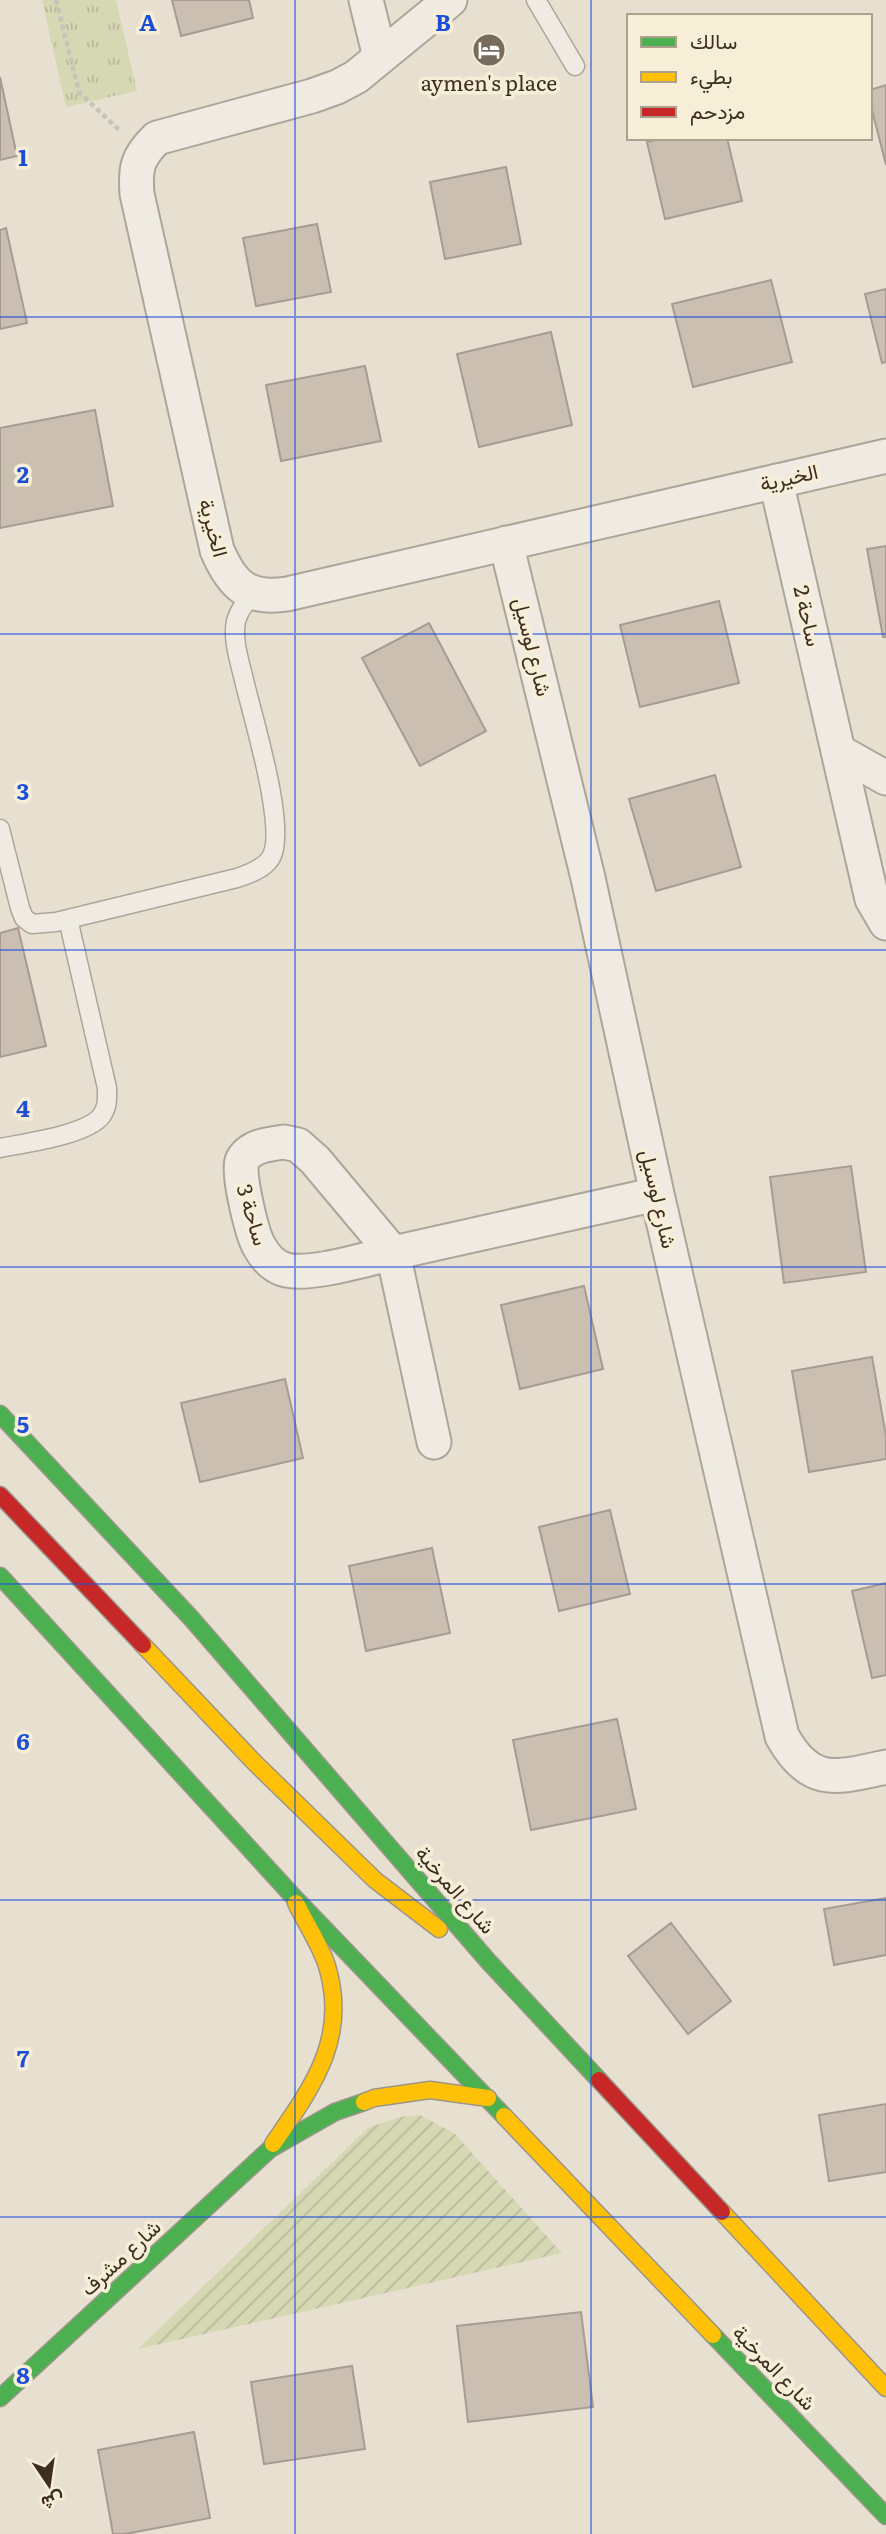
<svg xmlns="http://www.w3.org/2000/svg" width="886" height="2534" viewBox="0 0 886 2534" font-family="Literata,Vazirmatn,serif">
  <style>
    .park { fill: url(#park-tufts) }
    .garden { fill: url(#garden-furrows) }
    .building { fill: #cbbfb2; stroke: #a89c90; stroke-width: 2 }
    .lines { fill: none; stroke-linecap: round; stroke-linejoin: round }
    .lane-casing { stroke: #ada599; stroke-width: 21 }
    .street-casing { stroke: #ada599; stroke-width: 37 }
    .fast-casing { stroke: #9c958a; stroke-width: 19 }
    .slow-casing { stroke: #9c958a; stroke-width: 19 }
    .jam-casing { stroke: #9c958a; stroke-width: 19 }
    .path { stroke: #c8c2b9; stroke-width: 4.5; stroke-dasharray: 5 3.5; stroke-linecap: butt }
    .lane { stroke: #efebe3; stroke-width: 18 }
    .street { stroke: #efebe3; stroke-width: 33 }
    .fast { stroke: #4caf50; stroke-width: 16 }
    .slow { stroke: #ffc107; stroke-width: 16 }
    .jam { stroke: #c62828; stroke-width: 16 }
    .grid { fill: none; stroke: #1d4ed8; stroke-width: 2; stroke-opacity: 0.55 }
    .labels { text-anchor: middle; stroke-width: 7; stroke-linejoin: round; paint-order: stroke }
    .poi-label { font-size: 21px; fill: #3d2e20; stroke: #f7eed8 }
    .street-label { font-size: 21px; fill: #3d2e20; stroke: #f7eed8 }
    .grid-label { font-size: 23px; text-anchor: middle; font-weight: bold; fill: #1d4ed8; stroke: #f7eed8; stroke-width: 7; stroke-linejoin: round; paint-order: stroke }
  </style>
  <defs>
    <pattern id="park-tufts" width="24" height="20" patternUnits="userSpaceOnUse" patternTransform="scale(1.75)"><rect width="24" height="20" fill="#d6d7b3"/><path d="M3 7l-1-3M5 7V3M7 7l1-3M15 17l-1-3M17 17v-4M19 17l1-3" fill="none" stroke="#b9b99a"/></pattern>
    <pattern id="garden-furrows" width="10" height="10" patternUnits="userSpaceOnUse" patternTransform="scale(1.75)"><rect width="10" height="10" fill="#d6d7b3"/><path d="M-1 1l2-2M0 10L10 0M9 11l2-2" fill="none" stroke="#b9b99a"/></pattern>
  </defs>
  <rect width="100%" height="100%" fill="#e7e0d1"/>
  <path class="park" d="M42,0H116L137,91L66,107Z"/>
  <path class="garden" d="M420,2115L454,2133L562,2253L138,2349L368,2128L400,2117Z"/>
  <path class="building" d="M172,0H249L253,18L181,36Z
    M0,77L17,156L0,160Z
    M886,85V165L870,102V90Z
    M665,138H727L742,201L665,219L647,142Z
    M506,167L521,244L445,259L430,182Z
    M317,224L331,292L256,306L243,238Z
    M6,228L27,323L0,329V230Z
    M771,280L792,362L693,387L672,304Z
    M886,289V362L882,363L865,294Z
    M551,332L572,425L479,447L457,354Z
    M365,366L381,441L281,461L266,385Z
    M95,410L113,506L0,528V428Z
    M886,546V637H883L867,549Z
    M719,601L739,683L640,707L620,625Z
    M429,623L486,731L420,766L362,658Z
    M715,775L741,867L656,891L629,799Z
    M18,928L46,1046L0,1057V933Z
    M851,1166L866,1272L784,1283L770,1177Z
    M584,1286L603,1369L520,1389L501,1305Z
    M872,1357L886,1436V1459L809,1472L792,1371Z
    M285,1379L303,1458L200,1482L181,1403Z
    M610,1510L630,1594L559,1611L539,1527Z
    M432,1548L450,1633L366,1651L349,1566Z
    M886,1583V1675L872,1678L852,1591Z
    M617,1719L636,1809L531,1830L513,1740Z
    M886,1898V1955L834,1965L824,1909Z
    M671,1923L731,2001L688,2034L628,1956Z
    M886,2104V2172L829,2181L819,2115Z
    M581,2312L593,2407L468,2422L457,2326Z
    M352,2366L365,2449L264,2464L251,2382Z
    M194,2432L210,2518L125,2534H113L98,2450Z"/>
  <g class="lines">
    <defs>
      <path id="lane" d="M536,0L575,66
        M0,829L20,908L24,918L32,924L56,922L237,878C249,874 263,869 270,859C289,833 252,715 244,680C240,663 232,639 236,621C239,611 245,602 253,594
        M0,1148C25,1143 88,1135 102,1115C108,1106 107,1098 107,1088L68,919"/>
      <path id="street" d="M366,0L380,57
        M450,0L356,77L337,87L312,96L157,138C137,157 135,168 137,194L217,550C232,585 247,600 287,594L886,456
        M776,481L838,751
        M506,543L588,878L657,1194L782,1736C810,1787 836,1778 886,1767
        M886,778L838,751L872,899L886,923
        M284,1142L298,1145L315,1160L393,1253C366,1259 311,1276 286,1270C273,1267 265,1257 259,1246C252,1234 237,1172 242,1161C249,1146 269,1144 284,1142Z
        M434,1442L393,1253L657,1194"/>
      <path id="fast" d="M0,1414L191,1618L488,1961L599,2080
        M0,1576L291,1894L504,2116
        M713,2335L886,2516
        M0,2398L270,2149L335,2112L364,2102"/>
      <path id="slow" d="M143,1645L255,1763L375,1880L439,1929
        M364,2102L374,2098L430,2090L488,2098
        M504,2116L713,2335
        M273,2144C312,2087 349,2039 327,1966C320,1944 306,1924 296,1903
        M722,2212L886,2388"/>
      <path id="jam" d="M0,1495L143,1645
        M599,2080L722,2212"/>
    </defs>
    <use href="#lane" class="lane-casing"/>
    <use href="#street" class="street-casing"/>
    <use href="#fast" class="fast-casing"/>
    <use href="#slow" class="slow-casing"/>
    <use href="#jam" class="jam-casing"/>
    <path class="path" d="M56,0L79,92L119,130"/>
    <use href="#lane" class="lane"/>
    <use href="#street" class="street"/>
    <use href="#fast" class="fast"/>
    <use href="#slow" class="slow"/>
    <use href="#jam" class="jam"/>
  </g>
  <path class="grid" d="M295,0V2534M591,0V2534M0,317H886M0,634H886M0,950H886M0,1267H886M0,1584H886M0,1900H886M0,2217H886"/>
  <defs>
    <symbol id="hotel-disc" viewBox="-11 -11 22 22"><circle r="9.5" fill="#786c5e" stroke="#f7eed8"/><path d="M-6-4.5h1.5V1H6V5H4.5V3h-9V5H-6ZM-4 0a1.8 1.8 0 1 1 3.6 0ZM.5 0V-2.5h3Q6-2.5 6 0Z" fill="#fff"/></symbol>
  </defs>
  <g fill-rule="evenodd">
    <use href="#hotel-disc" x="470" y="31" width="38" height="38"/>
  </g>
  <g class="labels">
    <g class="poi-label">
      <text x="489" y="91">aymen's place</text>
    </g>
    <g class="street-label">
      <text transform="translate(789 478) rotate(-13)" y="7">الخيرية</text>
      <text transform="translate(213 528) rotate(75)" y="7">الخيرية</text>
      <text transform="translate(807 616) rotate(77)" y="7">ساحة 2</text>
      <text transform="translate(532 647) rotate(76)" y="7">شارع لوسيل</text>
      <text transform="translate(658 1199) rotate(77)" y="7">شارع لوسيل</text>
      <text transform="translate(252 1215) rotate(73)" y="7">ساحة 3</text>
      <text transform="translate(455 1890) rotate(49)" y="7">شارع المرخية</text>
      <text transform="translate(121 2258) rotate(-43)" y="7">شارع مشرف</text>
      <text transform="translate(774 2368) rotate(46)" y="7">شارع المرخية</text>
    </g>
  </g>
  <g class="grid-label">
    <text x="148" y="31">A</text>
    <text x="443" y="31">B</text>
    <text x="23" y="166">1</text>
    <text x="23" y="483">2</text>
    <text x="23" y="800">3</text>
    <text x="23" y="1117">4</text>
    <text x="23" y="1433">5</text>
    <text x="23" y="1750">6</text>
    <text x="23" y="2067">7</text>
    <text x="23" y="2384">8</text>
  </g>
  <rect x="627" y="14" width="245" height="126" fill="#f7eed8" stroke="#ada18e" stroke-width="2"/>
  <rect x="641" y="37" width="35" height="10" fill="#4caf50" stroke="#ada18e" stroke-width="2"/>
  <text x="690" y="49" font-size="21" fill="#3d2e20">سالك</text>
  <rect x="641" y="72" width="35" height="10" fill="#ffc107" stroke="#ada18e" stroke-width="2"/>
  <text x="690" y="84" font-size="21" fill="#3d2e20">بطيء</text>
  <rect x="641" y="107" width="35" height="10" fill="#c62828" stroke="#ada18e" stroke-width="2"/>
  <text x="690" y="119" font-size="21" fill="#3d2e20">مزدحم</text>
  <g transform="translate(49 2485) rotate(167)" stroke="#f7eed8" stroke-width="5" paint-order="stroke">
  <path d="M0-5L12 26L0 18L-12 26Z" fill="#3d2e20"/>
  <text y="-10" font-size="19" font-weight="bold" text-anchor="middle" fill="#3d2e20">ش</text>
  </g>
</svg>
